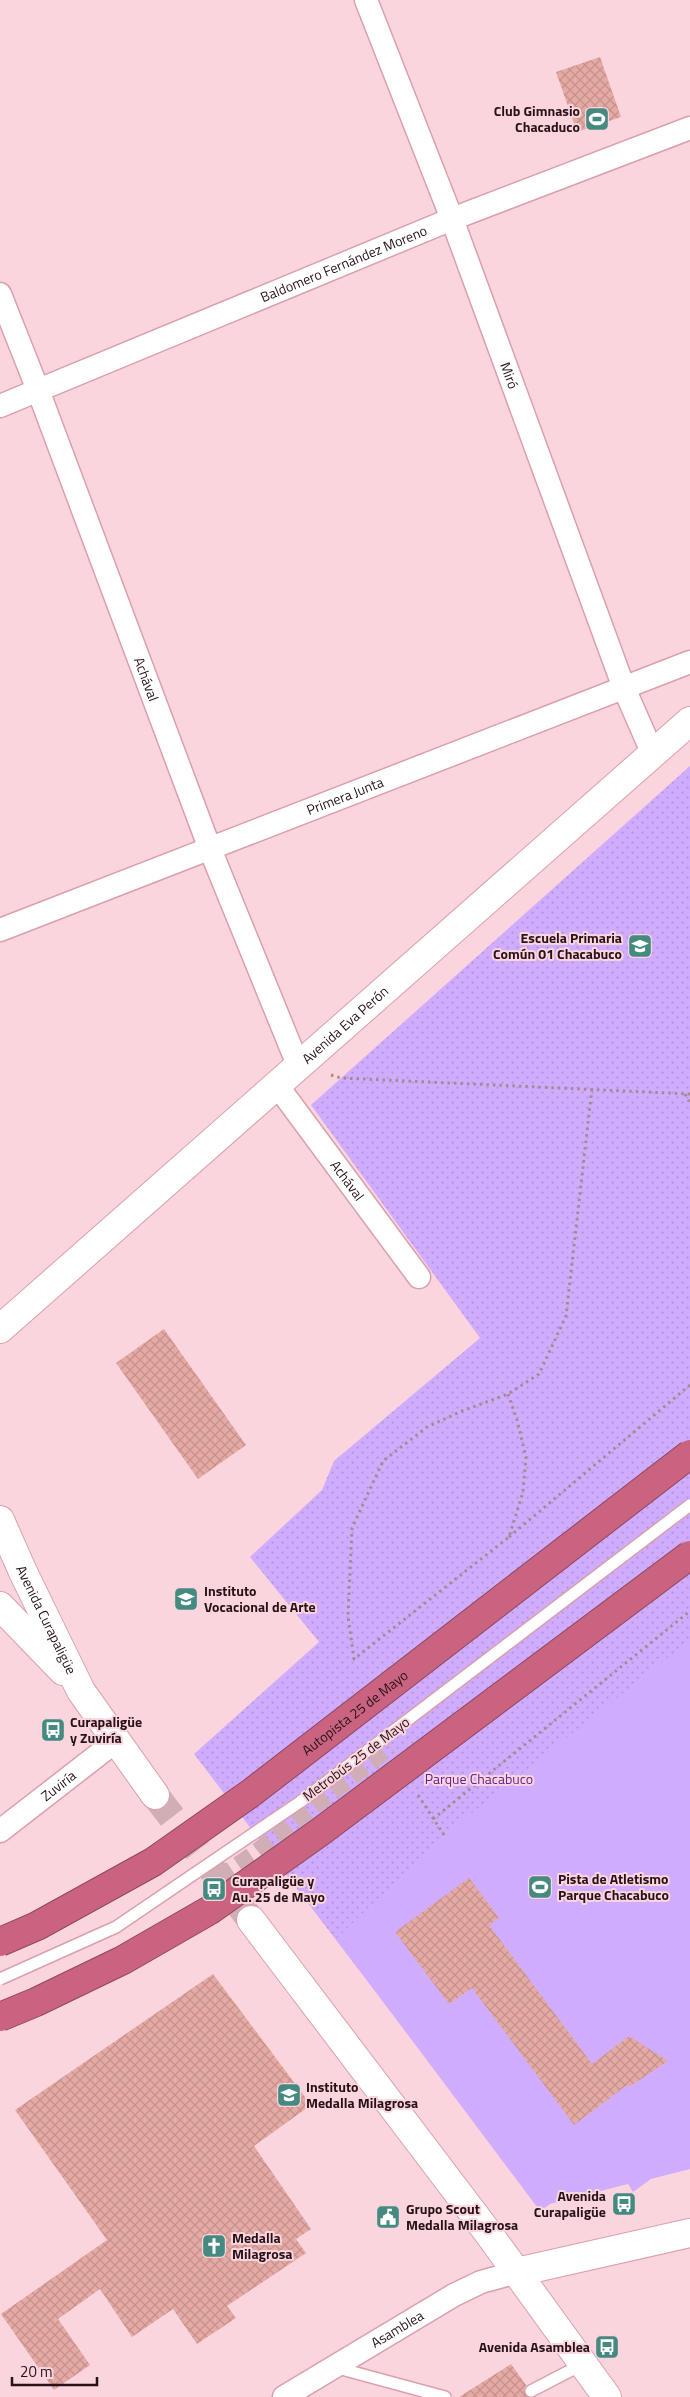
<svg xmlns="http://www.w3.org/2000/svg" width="690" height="2397" viewBox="0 0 690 2397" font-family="'Titillium Web',sans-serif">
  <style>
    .park { fill: url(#park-dots) }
    .pitch { fill: #d0acfe }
    .building { fill: url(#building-cross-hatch) }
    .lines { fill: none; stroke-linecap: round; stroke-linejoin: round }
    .pedestrian-tunnel { stroke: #d1aeb6; stroke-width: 16; stroke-dasharray: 16 8; stroke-linecap: butt }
    .secondary-tunnel { stroke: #d1aeb6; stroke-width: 28; stroke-dasharray: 28 14; stroke-linecap: butt }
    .service-casing { stroke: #daa0ad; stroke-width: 14 }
    .minor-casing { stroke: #daa0ad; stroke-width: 25 }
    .secondary-casing { stroke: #daa0ad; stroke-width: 30 }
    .path { stroke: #a98991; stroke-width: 3; stroke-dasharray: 2.5 4; stroke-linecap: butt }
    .service { stroke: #fff; stroke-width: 11 }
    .minor { stroke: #fff; stroke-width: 22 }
    .secondary { stroke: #fff; stroke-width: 28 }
    .service-bridge-casing { stroke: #daa0ad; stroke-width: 14; stroke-linecap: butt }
    .motorway-bridge-casing { stroke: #90475c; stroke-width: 30; stroke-linecap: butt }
    .service-bridge { stroke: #fff; stroke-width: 11 }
    .motorway-bridge { stroke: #c96380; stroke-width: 28 }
    .labels { text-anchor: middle; stroke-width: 4; stroke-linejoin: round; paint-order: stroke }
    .poi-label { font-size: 14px; font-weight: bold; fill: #271218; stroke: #fbd5dd; text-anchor: start }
    .street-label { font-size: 14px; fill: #271218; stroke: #fbd5dd }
    .park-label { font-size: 14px; fill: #602394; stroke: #fbd5dd }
  </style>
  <defs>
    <pattern id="park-dots" width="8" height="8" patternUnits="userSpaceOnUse" patternTransform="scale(1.25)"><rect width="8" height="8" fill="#d0acfe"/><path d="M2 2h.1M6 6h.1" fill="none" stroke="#b393d9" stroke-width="1.8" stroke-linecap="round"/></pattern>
    <pattern id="building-cross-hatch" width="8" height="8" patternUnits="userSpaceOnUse" patternTransform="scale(1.25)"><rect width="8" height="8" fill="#e6aaa5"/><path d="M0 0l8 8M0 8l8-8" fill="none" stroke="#c5918d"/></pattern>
  </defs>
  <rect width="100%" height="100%" fill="#fbd5dd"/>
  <path class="park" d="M690,766V2169L533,2198L194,1754L319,1642L250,1557L322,1490L334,1461L480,1338L311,1105Z"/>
  <path class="pitch" d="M690,1640V2169L651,2179L633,2192L628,2184L550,2204L540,2211L336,1939L444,1835Z"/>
  <path class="building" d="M600,57L621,117L577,132L556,72Z
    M164,1329L246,1445L198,1479L116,1363Z
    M469,1878L499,1918L489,1925L592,2064L629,2036L668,2061L629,2087L627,2085L574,2125L472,1988L449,2004L395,1932Z
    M213,1974L311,2105L254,2146L311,2229L296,2239L306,2253L227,2306L236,2318L197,2344L173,2309L132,2337L100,2289L58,2319L90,2365L54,2390L1,2314L107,2240L15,2110Z
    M511,2364L526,2385L524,2391L527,2397H459Z"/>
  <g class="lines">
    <path class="pedestrian-tunnel" d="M218,1878L253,1854L391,1747"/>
    <path class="secondary-tunnel" d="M155,1795L251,1920"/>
    <defs>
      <path id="service" d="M334,2367L445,2397
        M531,2391L583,2364"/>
      <g id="minor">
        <path id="s1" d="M366,0L452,219L624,688L652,752"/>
        <path id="s2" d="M0,294L38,390L210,849L298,1065"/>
        <path id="s3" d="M0,406L452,219L690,128"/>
        <path id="s4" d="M0,930L690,662"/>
        <path id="s5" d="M276,1084L419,1277"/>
        <path id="s6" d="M0,1831L116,1741"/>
        <path id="s7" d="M284,2397L454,2295L481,2282L517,2272"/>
      </g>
      <g id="secondary">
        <path id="s8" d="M0,1329L690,721"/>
        <path id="s9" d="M0,1520L23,1572L81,1691L155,1795"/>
        <path d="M0,1606L63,1671"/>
        <path d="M251,1920L486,2230L607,2397"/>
        <path d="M517,2272L690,2233"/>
      </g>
    </defs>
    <use href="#service" class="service-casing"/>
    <use href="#minor" class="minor-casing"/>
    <use href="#secondary" class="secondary-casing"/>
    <path class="path" d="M331,1075L341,1078L690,1094
      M685,1094L690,1103
      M508,1394L517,1420L526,1457L523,1492L509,1537L354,1659L348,1616L352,1528L383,1461L427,1427L462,1411L508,1394L539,1374L566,1316L592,1088
      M509,1537L690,1385
      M418,1795L444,1835
      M433,1819L690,1611"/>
    <use href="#service" class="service"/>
    <use href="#minor" class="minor"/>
    <use href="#secondary" class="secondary"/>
    <defs>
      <path id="service-bridge" d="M0,1979L116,1927L300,1802L690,1505"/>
      <g id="motorway-bridge">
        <path id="s10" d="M0,1942L37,1926L153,1862L251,1793L690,1454"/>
        <path d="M0,2017L36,2002L123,1960L210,1910L320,1832L690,1555"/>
      </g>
    </defs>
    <use href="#service-bridge" class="service-bridge-casing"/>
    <use href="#motorway-bridge" class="motorway-bridge-casing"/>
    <use href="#service-bridge" class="service-bridge"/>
    <use href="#motorway-bridge" class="motorway-bridge"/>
  </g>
  <defs>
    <symbol id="stadium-square" viewBox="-11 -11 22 22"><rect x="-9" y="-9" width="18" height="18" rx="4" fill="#458a81" stroke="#fbd5dd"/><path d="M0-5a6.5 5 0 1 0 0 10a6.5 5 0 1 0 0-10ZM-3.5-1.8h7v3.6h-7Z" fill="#fff"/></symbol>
    <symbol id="school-square" viewBox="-11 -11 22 22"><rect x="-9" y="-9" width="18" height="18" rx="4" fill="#458a81" stroke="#fbd5dd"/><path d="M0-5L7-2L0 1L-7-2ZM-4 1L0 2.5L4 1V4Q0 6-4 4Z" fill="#fff"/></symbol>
    <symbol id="bus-square" viewBox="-11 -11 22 22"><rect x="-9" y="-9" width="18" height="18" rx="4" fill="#458a81" stroke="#fbd5dd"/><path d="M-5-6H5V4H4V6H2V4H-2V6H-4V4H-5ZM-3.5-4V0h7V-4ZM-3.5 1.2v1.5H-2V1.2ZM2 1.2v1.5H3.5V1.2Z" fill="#fff"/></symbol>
    <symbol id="civic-square" viewBox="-11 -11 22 22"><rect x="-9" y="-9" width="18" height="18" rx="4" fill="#458a81" stroke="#fbd5dd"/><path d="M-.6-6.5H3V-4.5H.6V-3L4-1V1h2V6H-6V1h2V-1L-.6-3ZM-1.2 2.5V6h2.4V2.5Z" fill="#fff"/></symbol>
    <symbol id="church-square" viewBox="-11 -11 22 22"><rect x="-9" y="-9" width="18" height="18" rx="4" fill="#458a81" stroke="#fbd5dd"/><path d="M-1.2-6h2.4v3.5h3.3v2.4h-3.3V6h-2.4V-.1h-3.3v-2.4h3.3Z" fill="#fff"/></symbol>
  </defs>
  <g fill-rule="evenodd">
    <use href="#stadium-square" x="583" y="105" width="28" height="28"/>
    <use href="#school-square" x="626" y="932" width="28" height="28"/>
    <use href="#school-square" x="172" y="1585" width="28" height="28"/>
    <use href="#bus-square" x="39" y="1716" width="28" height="28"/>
    <use href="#stadium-square" x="526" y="1873" width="28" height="28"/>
    <use href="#bus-square" x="200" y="1875" width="28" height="28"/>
    <use href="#school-square" x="275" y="2081" width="28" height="28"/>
    <use href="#bus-square" x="610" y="2190" width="28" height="28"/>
    <use href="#civic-square" x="374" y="2203" width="28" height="28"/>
    <use href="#church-square" x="200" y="2232" width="28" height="28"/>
    <use href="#bus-square" x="593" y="2333" width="28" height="28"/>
  </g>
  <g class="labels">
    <g class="poi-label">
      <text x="580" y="116" text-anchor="end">Club Gimnasio<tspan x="580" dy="16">Chacaduco</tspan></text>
      <text x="622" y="943" text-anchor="end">Escuela Primaria<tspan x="622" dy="16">Común 01 Chacabuco</tspan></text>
      <text x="204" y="1596">Instituto<tspan x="204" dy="16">Vocacional de Arte</tspan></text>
      <text x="70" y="1727">Curapaligüe<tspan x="70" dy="16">y Zuviría</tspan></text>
      <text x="558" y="1884">Pista de Atletismo<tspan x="558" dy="16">Parque Chacabuco</tspan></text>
      <text x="232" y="1886">Curapaligüe y<tspan x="232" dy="16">Au. 25 de Mayo</tspan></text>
      <text x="306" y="2092">Instituto<tspan x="306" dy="16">Medalla Milagrosa</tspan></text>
      <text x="606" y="2201" text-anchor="end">Avenida<tspan x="606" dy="16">Curapaligüe</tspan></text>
      <text x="406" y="2214">Grupo Scout<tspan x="406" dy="16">Medalla Milagrosa</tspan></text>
      <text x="232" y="2243">Medalla<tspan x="232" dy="16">Milagrosa</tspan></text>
      <text x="590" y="2352" text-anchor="end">Avenida Asamblea</text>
    </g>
    <g class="street-label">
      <text dy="5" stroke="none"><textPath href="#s3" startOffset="372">Baldomero Fernández Moreno</textPath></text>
      <text dy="5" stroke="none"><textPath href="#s1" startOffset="402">Miró</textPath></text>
      <text dy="5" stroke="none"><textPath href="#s2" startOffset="412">Achával</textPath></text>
      <text dy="5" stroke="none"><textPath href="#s4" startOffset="370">Primera Junta</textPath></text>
      <text dy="5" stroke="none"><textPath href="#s8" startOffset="460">Avenida Eva Perón</textPath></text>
      <text dy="5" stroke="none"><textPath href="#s5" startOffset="120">Achával</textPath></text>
      <text dy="5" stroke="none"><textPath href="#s9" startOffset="110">Avenida Curapaligüe</textPath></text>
      <text dy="5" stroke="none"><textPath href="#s10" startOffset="424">Autopista 25 de Mayo</textPath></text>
      <text transform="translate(356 1759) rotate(-37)" y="5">Metrobús 25 de Mayo</text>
      <text dy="5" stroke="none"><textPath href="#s6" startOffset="74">Zuviría</textPath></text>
      <text dy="5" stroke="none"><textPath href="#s7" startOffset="132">Asamblea</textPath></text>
    </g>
    <g class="park-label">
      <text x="479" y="1784">Parque Chacabuco</text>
    </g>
  </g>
  <path d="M12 2377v8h85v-8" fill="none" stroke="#271218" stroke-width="2.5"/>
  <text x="20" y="2377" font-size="15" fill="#271218" stroke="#fbd5dd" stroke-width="4" paint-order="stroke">20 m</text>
</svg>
